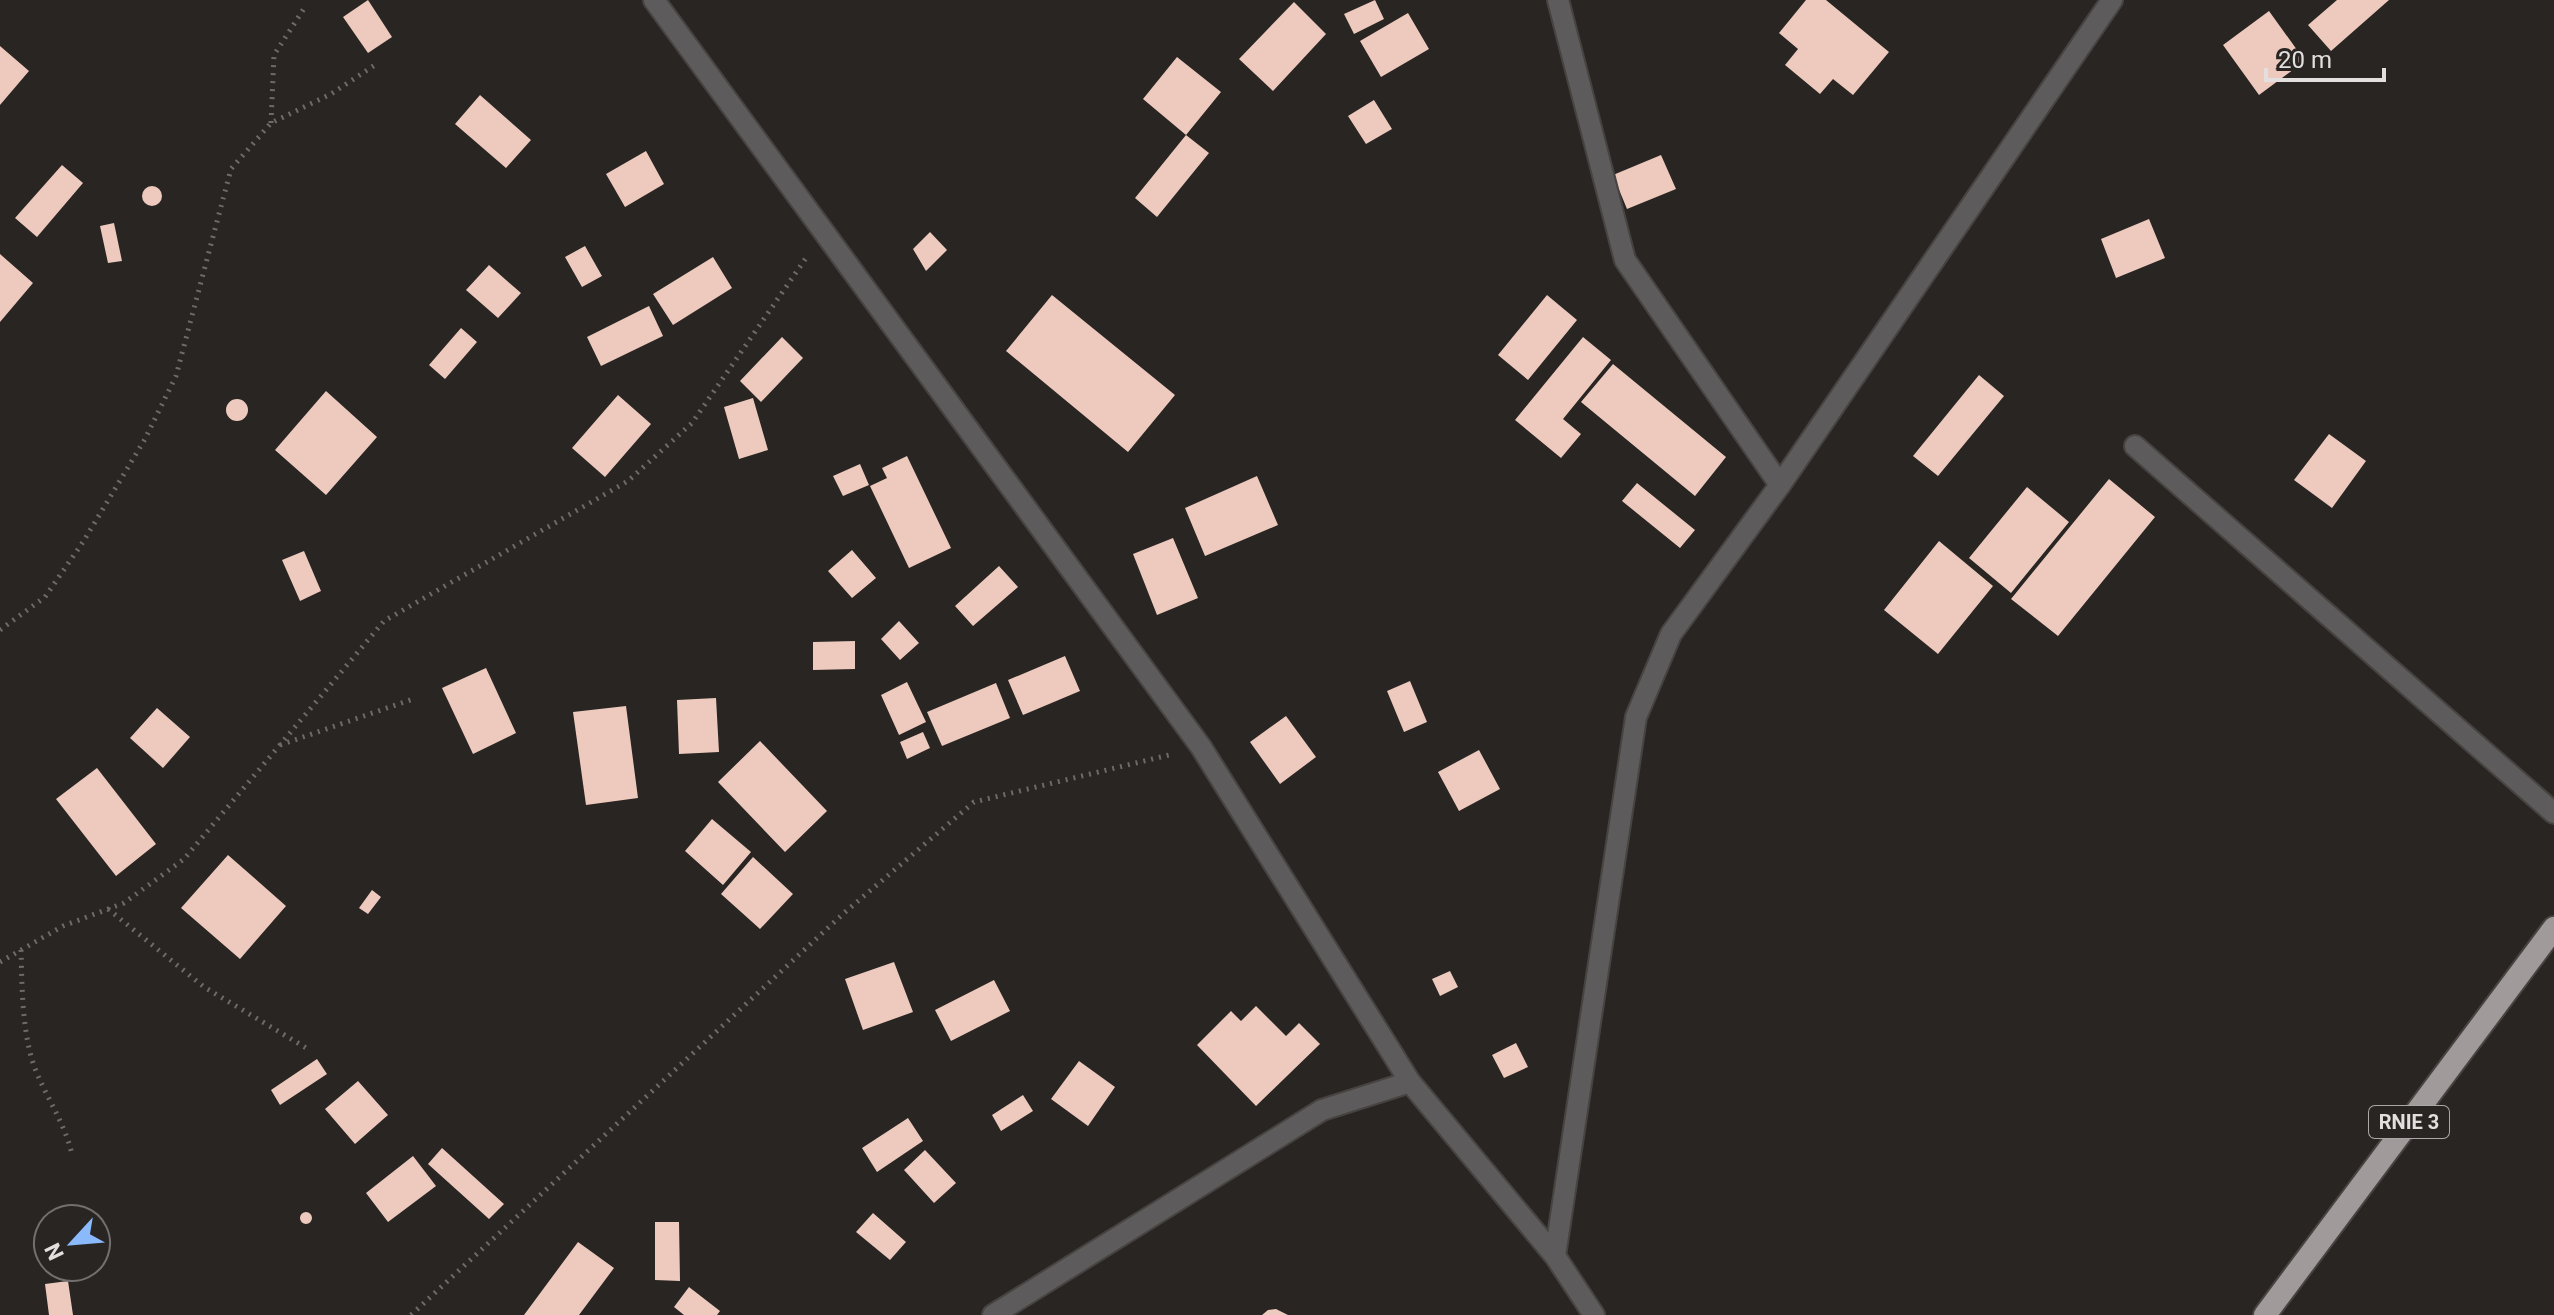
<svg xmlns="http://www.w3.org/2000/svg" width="2554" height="1315" viewBox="0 0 2554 1315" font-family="Roboto,sans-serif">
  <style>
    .building { fill: #edcabd }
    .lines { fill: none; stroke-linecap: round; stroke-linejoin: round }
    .minor-casing { stroke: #474341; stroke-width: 24 }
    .trunk-casing { stroke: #474341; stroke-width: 26 }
    .path { stroke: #6e6a68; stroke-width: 5; stroke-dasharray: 2 6; stroke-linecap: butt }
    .minor { stroke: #5d5b5b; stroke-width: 20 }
    .trunk { stroke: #a09a9a; stroke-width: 22 }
    .labels { text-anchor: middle; stroke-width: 8; stroke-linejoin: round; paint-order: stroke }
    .shield { fill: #292523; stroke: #aba7a6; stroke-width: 2 }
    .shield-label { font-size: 20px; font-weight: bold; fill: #e3dfde }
  </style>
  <rect width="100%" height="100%" fill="#292523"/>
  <path class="building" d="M368,0L392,37L368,53L343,17Z
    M1375,0L1384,19L1354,34L1344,14Z
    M1806,0H1826L1889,52L1853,95L1833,79L1820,94L1785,65L1798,49L1779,33Z
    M2337,0H2389L2331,51L2308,25Z
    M1294,2L1326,34L1273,91L1239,59Z
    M2269,11L2305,61L2259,95L2223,45Z
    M1408,13L1429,49L1381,77L1360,41Z
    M0,46L29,71L0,105Z
    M1177,57L1221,92L1186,135L1143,99Z
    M480,95L531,140L506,168L455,124Z
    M1374,100L1392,129L1366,144L1348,116Z
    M1186,135L1209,153L1157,217L1135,198Z
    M646,151L664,184L625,207L606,174Z
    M1661,155L1676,189L1627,209L1613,175Z
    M62,165L83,183L37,237L15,218Z
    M142 196a10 10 0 1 1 20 0a10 10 0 1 1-20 0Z
    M2149,219L2165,258L2116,278L2101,239Z
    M114,223L122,261L108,263L100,226Z
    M930,232L947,250L926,271L913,249Z
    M585,246L602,276L582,287L565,257Z
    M0,254L33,283L0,322Z
    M713,257L732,288L673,325L653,294Z
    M489,265L521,293L498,318L466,290Z
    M1052,295L1175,395L1128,452L1006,351Z
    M1547,295L1577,320L1528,380L1498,355Z
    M649,306L663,336L601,366L587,337Z
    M461,328L477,342L445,379L429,365Z
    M782,337L803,358L761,402L740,381Z
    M1583,337L1611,360L1563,419L1581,434L1561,458L1515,420Z
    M1613,364L1726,457L1695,496L1581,402Z
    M1979,375L2004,396L1938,476L1913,456Z
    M326,391L377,437L326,495L275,450Z
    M618,395L651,424L605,477L572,448Z
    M753,398L768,450L739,459L724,407Z
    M226 410a11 11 0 1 1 22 0a11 11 0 1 1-22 0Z
    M2329,434L2366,461L2332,508L2294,480Z
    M907,456L951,548L909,568L870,486L887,478L882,468Z
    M860,464L869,485L843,496L833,476Z
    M1257,476L1278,525L1205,556L1185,508Z
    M2109,479L2155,517L2058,636L2011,599Z
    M1637,483L1695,530L1680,548L1622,501Z
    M2027,487L2069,522L2011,593L1969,558Z
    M1173,538L1198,598L1157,615L1133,554Z
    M1939,541L1993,586L1938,654L1884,610Z
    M852,550L876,578L852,598L828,571Z
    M304,551L321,591L300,601L282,560Z
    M999,566L1018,587L973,626L955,606Z
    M899,621L919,643L900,660L881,639Z
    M855,641V669L813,670V642Z
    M1065,656L1080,691L1023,715L1008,680Z
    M486,668L516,733L473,754L442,688Z
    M1410,681L1427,722L1404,732L1387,691Z
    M907,682L926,722L899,735L881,695Z
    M996,683L1010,718L942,746L927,712Z
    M716,698L719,752L679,754L677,700Z
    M626,706L638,798L586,805L573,712Z
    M157,708L190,737L163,768L130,738Z
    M1286,716L1316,757L1280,784L1250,742Z
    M923,732L930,748L907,759L900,742Z
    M760,741L827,811L785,852L718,782Z
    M1479,750L1500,789L1459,811L1438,772Z
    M97,768L156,844L116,876L56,799Z
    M712,819L751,852L723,885L685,851Z
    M228,855L286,906L240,959L181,908Z
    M753,857L793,894L760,929L721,894Z
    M372,890L381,897L368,914L359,908Z
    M894,962L913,1012L863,1030L845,979Z
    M1450,971L1458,987L1440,996L1432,979Z
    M994,980L1010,1011L951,1041L935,1010Z
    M1256,1006L1286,1036L1299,1023L1320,1044L1256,1106L1197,1045L1231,1011L1241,1021Z
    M1516,1043L1528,1067L1504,1078L1492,1055Z
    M317,1059L327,1074L280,1105L271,1090Z
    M1079,1061L1115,1087L1088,1126L1051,1099Z
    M358,1081L388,1115L355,1144L325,1109Z
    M1023,1095L1033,1111L1001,1131L992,1115Z
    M908,1118L923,1141L877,1172L862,1148Z
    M442,1148L504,1204L489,1219L428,1164Z
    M925,1150L956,1183L934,1203L904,1170Z
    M413,1156L436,1186L388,1222L366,1193Z
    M300 1218a6 6 0 1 1 12 0a6 6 0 1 1-12 0Z
    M873,1213L906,1242L890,1260L856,1232Z
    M655,1222H679L680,1281L655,1280Z
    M578,1242L614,1268L579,1315H524Z
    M68,1281L73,1315H49L45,1284Z
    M689,1287L720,1311L717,1315H684L674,1307Z
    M1276,1309L1288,1315H1262L1268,1310Z"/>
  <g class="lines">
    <defs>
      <path id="minor" d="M654,0L1201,747L1410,1082L1555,1256L1594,1315
        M1558,0L1625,260L1780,485
        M2135,446L2554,813
        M1555,1256L1636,717L1671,634L1780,485L2112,0
        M993,1315L1322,1110L1410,1082"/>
      <path id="trunk" d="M2265,1315L2554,928"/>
    </defs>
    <use href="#minor" class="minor-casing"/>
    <use href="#trunk" class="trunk-casing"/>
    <path class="path" d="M271,123L274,55L305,7
      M0,630L45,597L83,542L145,439L176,376L231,169L271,123L331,94L378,63
      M280,745L413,699
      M108,909L204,987L308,1049
      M21,950C22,986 22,1028 33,1063C44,1095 63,1118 72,1154
      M0,962L63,926L124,903L184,859L384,621L628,481L692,423L806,258
      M411,1315L844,913L974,802L1169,755"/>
    <use href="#minor" class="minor"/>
    <use href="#trunk" class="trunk"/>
  </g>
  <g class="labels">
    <rect class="shield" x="2369" y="1106" width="80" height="32" rx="6"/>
    <g class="shield-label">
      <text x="2409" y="1129">RNIE 3</text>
    </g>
  </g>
  <g transform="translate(72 1243) rotate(244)"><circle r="38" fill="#292523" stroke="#736f6e" stroke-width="2"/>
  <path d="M0-6L14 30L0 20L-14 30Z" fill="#8abafc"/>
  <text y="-12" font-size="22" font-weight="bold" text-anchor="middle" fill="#e3dfde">N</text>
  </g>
  <path d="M2266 68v12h118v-12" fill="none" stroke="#e3dfde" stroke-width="4"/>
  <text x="2278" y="68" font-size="24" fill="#e3dfde" stroke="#292523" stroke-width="6" paint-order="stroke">20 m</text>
</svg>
